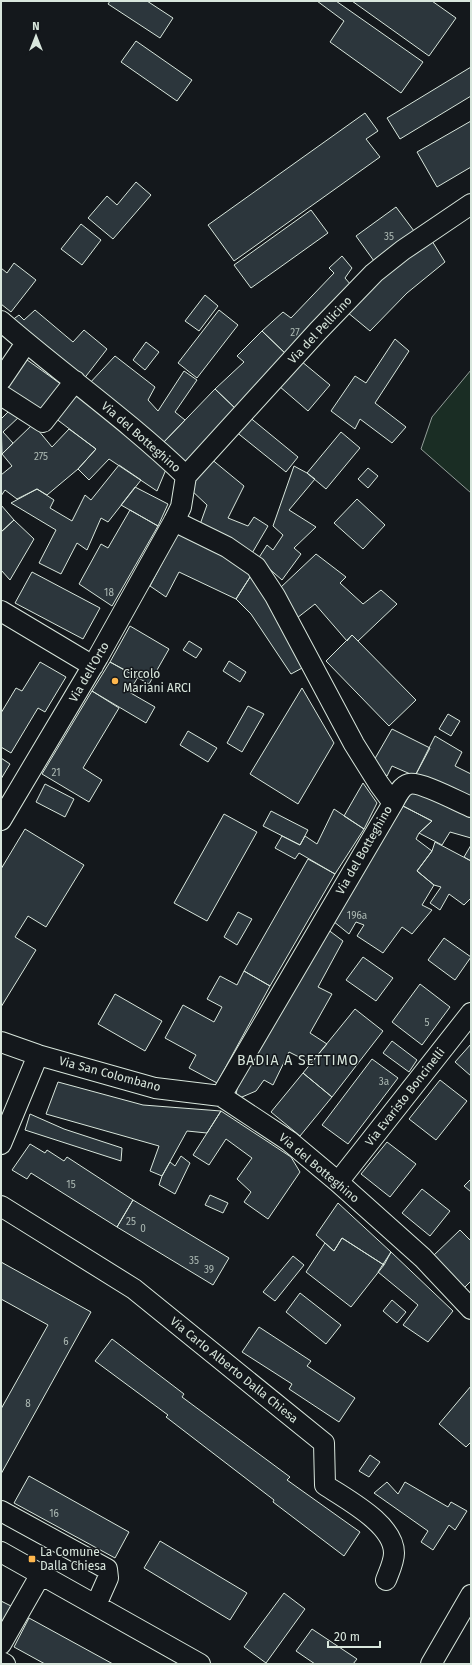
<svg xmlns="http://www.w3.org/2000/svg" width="472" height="1665" viewBox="0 0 472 1665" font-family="'Fira Sans',sans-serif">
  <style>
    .green { fill: #1a2d24; stroke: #939e99 }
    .building { fill: #2c363c; stroke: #d8e6dc }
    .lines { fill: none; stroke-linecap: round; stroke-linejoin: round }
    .minor-casing { stroke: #d8e6dc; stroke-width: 22 }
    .minor { stroke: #14181c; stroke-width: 20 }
    .poi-dot { fill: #ffb74d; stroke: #14181c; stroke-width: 1.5 }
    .labels { text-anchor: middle; stroke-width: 3; stroke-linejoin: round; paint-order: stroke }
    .number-label { font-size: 10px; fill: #adbab4 }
    .street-label { font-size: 12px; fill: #d8e6dc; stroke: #14181c }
    .poi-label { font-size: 12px; fill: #d8e6dc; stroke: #14181c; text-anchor: start }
    .quarter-label { font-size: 14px; letter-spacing: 1px; fill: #d8e6dc; stroke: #14181c }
  </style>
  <rect width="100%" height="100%" fill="#14181c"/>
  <path class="green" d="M471,370V493L421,449L432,417Z"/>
  <path class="building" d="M110,1H147L173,18L160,38L108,4Z
    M317,1H336L423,62L401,93L330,42L344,21Z
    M352,1H432L456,18L429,56Z
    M136,41L192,80L177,101L121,62Z
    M471,67V96L400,139L387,118Z
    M365,113L378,131L366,139L380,157L234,261L208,225Z
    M471,121V167L437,187L417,152Z
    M136,182L151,195L113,239L88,218L107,196L117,205Z
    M396,207L414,231L374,261L356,236Z
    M311,210L328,233L251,288L234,265Z
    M81,224L101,240L82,265L61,249Z
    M432,241L445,262L407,293L370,331L347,312L399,262Z
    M342,256L352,268L345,278L351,285L287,355L262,331L283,312L291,318L334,273L329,268Z
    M14,263L36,280L11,312L1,304V268L7,273Z
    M205,295L218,306L199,331L185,321Z
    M35,310L73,342L84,330L107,349L83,380L11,321L19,315L24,320Z
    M219,310L238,325L197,378L178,363Z
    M262,331L287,355L237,410L215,389L244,362L237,356Z
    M395,339L409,351L375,403L406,427L392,443L360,419L355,429L331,411L355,376L366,383Z
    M146,342L159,352L145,370L133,360Z
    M115,356L155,387L148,400L158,411L184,371L197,380L175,412L185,420L162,444L88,385Z
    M23,357L65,387L43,417L1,387Z
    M301,361L330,385L308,411L279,386Z
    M215,389L237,410L187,467L162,444Z
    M73,391L167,467L157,491L109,459L89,480L78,469L96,449L55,418Z
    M13,407L21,415L3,432L13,443L2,454L1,419Z
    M248,416L298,457L286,472L235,431Z
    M33,424L52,447L69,429L96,449L78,469L47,495L37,489L17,499L5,490L1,496V475L12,466L2,454Z
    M341,432L360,448L326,489L307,473Z
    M210,458L244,486L228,518L248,526L254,517L268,526L251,555L198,530L207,505L190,489Z
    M119,465L141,480L108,522L101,518L87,550L77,543L61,574L39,563L56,530L11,503L37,489L54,500L50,508L72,521L85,495L91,500Z
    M294,466L307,473L315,479L289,510L316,527L294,548L301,554L282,580L258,559L267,545L273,550L283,535L273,526Z
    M368,468L378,476L368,488L358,479Z
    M135,487L168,504L158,526L121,505Z
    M357,499L385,525L363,549L334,523Z
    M1,505L14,520L1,532Z
    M130,510L158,526L112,606L79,584L101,544L108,548Z
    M14,520L34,539L10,580L1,570V532Z
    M180,529L252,574L236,599L179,572L166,597L150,586Z
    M316,554L346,577L340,583L363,604L381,590L397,604L358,641L352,635L347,641L315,604L297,618L280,588Z
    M32,572L100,608L83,639L15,603Z
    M252,574L304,667L291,674L251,614L236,599Z
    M130,626L169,649L149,684L110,662Z
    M352,635L416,700L389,726L326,661Z
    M189,641L202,649L196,658L183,650Z
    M229,661L246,672L240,682L223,671Z
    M40,662L66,677L45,712L38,708L11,753L1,747V713L16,688L22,691Z
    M110,662L138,677L129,692L155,707L146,723L92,691Z
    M302,688L334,743L298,804L250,774Z
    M92,691L119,708L83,768L102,780L89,802L42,774Z
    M248,706L264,714L242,752L227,743Z
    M448,714L460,721L451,736L439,729Z
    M392,729L430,748L415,776L392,766L387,776L373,762Z
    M188,731L217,748L208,762L180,745Z
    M435,736L462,752L455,766L471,774V801L415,776Z
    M1,758L10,764L1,779Z
    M363,783L377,803L364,829L344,816Z
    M45,784L74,799L65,817L36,802Z
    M413,790L471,814V838L450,832L442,845L419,833L432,821L403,806Z
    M403,806L432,821L419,833L416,839L432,851L417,871L434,885L422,905L432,910L412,934L402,927L383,953L357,936L364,925L356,922L349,934L333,921Z
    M334,809L364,829L335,874L299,853L295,859L275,848L282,836L300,845L305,836L317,844Z
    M271,811L308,830L300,845L263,826Z
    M224,814L257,832L207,921L174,903Z
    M25,829L84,865L46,927L28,916L15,937L36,950L1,1007V869Z
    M435,842L471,861V898L464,905L449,894L440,910L430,903L441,887L434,885L417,871L432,851Z
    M471,845V861L464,857Z
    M308,859L335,874L270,986L244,971Z
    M238,912L252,919L237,945L224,937Z
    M327,929L343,941L318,987L332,994L310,1033L327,1044L311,1063L289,1052L273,1085L264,1080L256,1091L235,1100L238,1084Z
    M444,938L471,957L455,980L428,960Z
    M363,957L393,978L376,1001L346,980Z
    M244,971L270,986L217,1083L189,1068L196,1055L165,1038L183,1005L214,1022L222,1007L207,999L220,976L237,985Z
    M420,984L450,1007L422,1045L392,1022Z
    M115,994L162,1021L145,1051L98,1024Z
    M355,1009L383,1031L332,1097L303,1073Z
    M392,1041L417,1060L409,1072L383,1053Z
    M471,1044V1076L455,1062Z
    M372,1059L398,1078L348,1144L322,1125Z
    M303,1073L332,1097L300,1136L271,1112Z
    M440,1080L467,1101L436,1140L409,1119Z
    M58,1082L143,1105L221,1111L207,1133L187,1131L162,1176L150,1171L159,1146L46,1114Z
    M221,1111L291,1157L300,1172L268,1219L244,1202L251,1192L237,1179L252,1158L226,1139L209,1165L193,1155Z
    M30,1114L64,1129L122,1148L121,1161L25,1130Z
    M387,1142L416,1164L390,1197L361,1174Z
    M30,1144L45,1153L47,1150L64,1161L67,1157L133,1200L117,1227L31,1173L27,1179L12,1170Z
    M181,1156L190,1163L175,1194L159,1185L162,1176L170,1162L175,1166Z
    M471,1179V1192L464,1186Z
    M422,1189L450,1211L430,1236L402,1213Z
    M210,1195L228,1203L223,1213L205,1205Z
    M133,1200L229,1258L213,1285L117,1227Z
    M338,1203L391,1252L384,1265L342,1238L334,1251L316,1235Z
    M460,1230L471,1241V1281L464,1288L433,1256Z
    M342,1238L384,1265L351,1307L306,1272L325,1243L334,1251Z
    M391,1252L453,1311L428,1342L403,1325L418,1305L378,1272Z
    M293,1256L304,1265L275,1301L263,1292Z
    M1,1262L91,1312L1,1474V1409L48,1325L1,1299Z
    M300,1293L341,1325L326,1344L286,1312Z
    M392,1300L406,1312L397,1323L383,1311Z
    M259,1327L311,1361L307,1366L355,1398L339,1422L289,1389L292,1384L242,1352Z
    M112,1339L184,1394L182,1397L290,1477L287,1480L360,1532L344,1556L273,1502L274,1500L166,1417L168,1415L95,1361Z
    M471,1386V1442L466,1447L439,1424Z
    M370,1455L380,1462L369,1477L359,1471Z
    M29,1476L129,1532L115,1558L14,1503Z
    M387,1482L398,1494L405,1482L448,1507L451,1502L467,1511L455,1530L449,1525L433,1550L421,1542L428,1531L374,1493Z
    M160,1541L247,1593L230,1620L144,1568Z
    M284,1593L305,1609L266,1663L244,1647Z
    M1,1601L11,1606L1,1624Z
    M29,1618L113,1664H45L14,1647Z
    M312,1629L357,1659L353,1664H315L296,1651Z"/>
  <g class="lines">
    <defs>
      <path id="minor" d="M1,321C62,374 128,420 186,476
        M1,380L26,343
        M1,395L43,422L75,381
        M186,476L318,331L374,273L403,250L471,204
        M174,521L227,547L256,567L275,596L354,744L379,784L393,803L221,1096
        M1,611L93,666
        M393,803C396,797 401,786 409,784C420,781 459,802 471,807
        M1,820L98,657L174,521L181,507L186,476
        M1,1042L38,1055L155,1088L221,1096L289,1141L338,1182L423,1258L471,1309
        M1,1144L38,1055
        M338,1182L471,1013
        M1,1206L134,1289L324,1443L325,1485C347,1500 394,1524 394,1553C394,1562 389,1572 386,1580
        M1,1511L107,1569L108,1578L96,1605
        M1,1552L200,1664
        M1,1644L41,1574
        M1,1662L5,1664
        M431,1664L471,1595"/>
    </defs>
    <use href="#minor" class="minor-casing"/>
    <use href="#minor" class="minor"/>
  </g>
  <g class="poi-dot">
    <circle cx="115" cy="681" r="4"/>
    <rect x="28" y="1555" width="8" height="8" rx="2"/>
  </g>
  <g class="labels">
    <g class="number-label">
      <text x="389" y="240">35</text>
      <text x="295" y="336">27</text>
      <text x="41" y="460">275</text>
      <text x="109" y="596">18</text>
      <text x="56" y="776">21</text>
      <text x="357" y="919">196a</text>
      <text x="427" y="1026">5</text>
      <text x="384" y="1085">3a</text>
      <text x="71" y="1188">15</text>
      <text x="131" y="1225">25</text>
      <text x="143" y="1232">0</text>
      <text x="194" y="1264">35</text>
      <text x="209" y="1273">39</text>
      <text x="66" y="1345">6</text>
      <text x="28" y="1407">8</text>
      <text x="54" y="1517">16</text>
    </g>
    <g class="street-label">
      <text transform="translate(320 330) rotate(-47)" y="4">Via del Pellicino</text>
      <text transform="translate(141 437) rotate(41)" y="4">Via del Botteghino</text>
      <text transform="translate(89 672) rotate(-60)" y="4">Via dell'Orto</text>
      <text transform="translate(364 850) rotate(-60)" y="4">Via del Botteghino</text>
      <text transform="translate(110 1074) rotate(15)" y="4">Via San Colombano</text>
      <text transform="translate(405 1097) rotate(-52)" y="4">Via Evaristo Boncinelli</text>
      <text transform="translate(319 1168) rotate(40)" y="4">Via del Botteghino</text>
      <text transform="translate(234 1370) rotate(39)" y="4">Via Carlo Alberto Dalla Chiesa</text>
    </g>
    <g class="poi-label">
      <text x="123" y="678">Circolo<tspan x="123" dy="14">Mariani ARCI</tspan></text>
      <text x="40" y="1556">La Comune<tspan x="40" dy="14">Dalla Chiesa</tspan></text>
    </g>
    <g class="quarter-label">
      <text x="298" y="1065">BADIA A SETTIMO</text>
    </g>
  </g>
  <rect width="472" height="1665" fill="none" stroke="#d8e6dc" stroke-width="4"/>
  <g transform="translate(36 36)" stroke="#14181c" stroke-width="3" paint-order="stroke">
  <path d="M0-3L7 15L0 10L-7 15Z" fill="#d8e6dc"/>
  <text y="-6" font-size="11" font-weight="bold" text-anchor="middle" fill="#d8e6dc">N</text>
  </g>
  <path d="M328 1641v6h52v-6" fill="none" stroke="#d8e6dc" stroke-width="2"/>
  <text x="334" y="1641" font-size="12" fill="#d8e6dc" stroke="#14181c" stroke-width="3" paint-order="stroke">20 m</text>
</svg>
